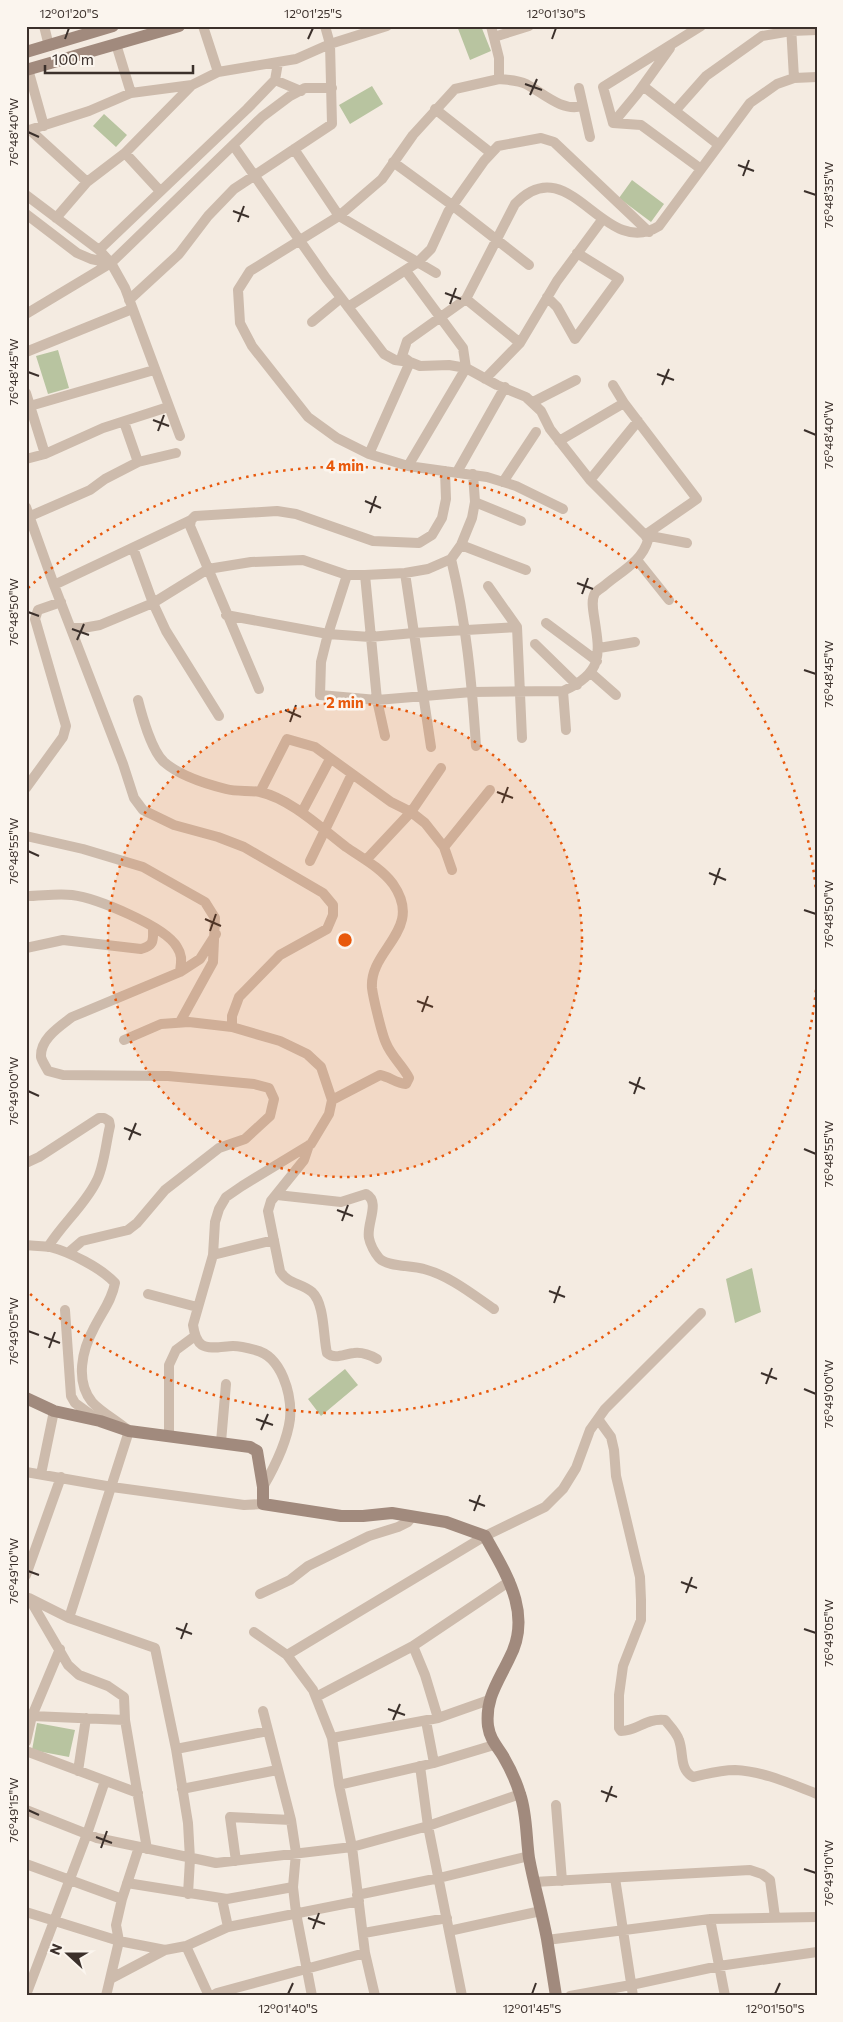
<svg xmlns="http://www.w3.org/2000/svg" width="843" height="2022" viewBox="0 0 843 2022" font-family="Commissioner,sans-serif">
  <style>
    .pitch { fill: #b8c4a0 }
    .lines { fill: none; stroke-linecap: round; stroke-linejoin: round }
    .street { stroke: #cdbbac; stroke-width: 10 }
    .secondary { stroke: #a18a7d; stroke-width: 12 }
    .ticks { fill: none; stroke: #3b302b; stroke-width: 2 }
    .ring { fill: none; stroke: #e8590c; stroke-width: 2.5; stroke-dasharray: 2.5 5 }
    .centre { fill: #e8590c; stroke: #fbf5ee; stroke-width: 2.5 }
    .ring-label { font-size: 15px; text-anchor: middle; font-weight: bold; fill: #e8590c; stroke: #fbf5ee; stroke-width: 5; stroke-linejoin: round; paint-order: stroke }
    .neatline { fill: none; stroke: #3b302b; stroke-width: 2 }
    .ticks-label { font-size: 12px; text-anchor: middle; fill: #3b302b }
  </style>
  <rect width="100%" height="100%" fill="#f4ebe1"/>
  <path class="pitch" d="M457,26H481L491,51L470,60Z
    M372,86L383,104L350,124L339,105Z
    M104,114L127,135L116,147L93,126Z
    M632,180L664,204L651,222L619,198Z
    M58,350L69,388L48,394L36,356Z
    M752,1268L761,1312L735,1323L726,1279Z
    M345,1369L358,1385L321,1416L308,1399Z
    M37,1723L75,1730L69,1757L32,1750Z"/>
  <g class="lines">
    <path class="street" d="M44,26L49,46
      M203,26L218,72
      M491,26L499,58V79L455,89L413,135L382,179L339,216L250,271L238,290L240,323L252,346L308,417L337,438L369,454L408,466L487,477L516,486L563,509
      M791,26L794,78
      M494,37L529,26
      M116,44L131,93
      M28,69L44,126
      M499,79C507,80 518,80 526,84C543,93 562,112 582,106
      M275,80L301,91
      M643,86L719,145
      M579,88L590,137
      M435,109L491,153
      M675,111L706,76L762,36L791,31L817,30
      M613,123L603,87L701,26
      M613,123L641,125L701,169
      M613,123L637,94L670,48
      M30,130L87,182
      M26,131L89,111L131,93L192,85L218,72L296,59L330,44L387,26
      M233,145L326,278L384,354L395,360L410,362L369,454
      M294,149L339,216L436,273
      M125,153L160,191
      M393,162L452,205L529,265
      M26,195L99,250L111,263L125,288L180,436
      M26,214L77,253L91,259L111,263
      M56,218L87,182L125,153L192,85
      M99,250L247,109L275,80L278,63
      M406,271L463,348L466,368L408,466
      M547,297L557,307L575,339L619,279L577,253
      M466,299L520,343
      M129,300L179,254L208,216L234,189L332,124L330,44L325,26
      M348,307L418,262L431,249L448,212L484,161L498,146L541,138L554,142L649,232
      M26,314L111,263L262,117L290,96L305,88H332
      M312,322L341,298
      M26,352L132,309
      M485,379L520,343L557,281L602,220
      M613,385L624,403L697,499L645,535
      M26,393L45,454
      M533,402L576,380
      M30,406L154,370
      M124,422L138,462
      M559,441L624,403
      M26,459L45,454L103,428L168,407
      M457,472L505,387
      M590,480L638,421
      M503,482L536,432
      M475,502L521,521
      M26,507L54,585L123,764L134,798L143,810L174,825L218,837L244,847L323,893L333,905V915L327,929L280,955L239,997L232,1016V1027
      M26,518L90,490L105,479L138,462L176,453
      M645,535L687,543
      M461,545L526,570
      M133,548L153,603L166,631L219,716
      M451,559C466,620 472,684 476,746
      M637,560L669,600
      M405,573L431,747
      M347,575L328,634L321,662L320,695L377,700L472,692L563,691C604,673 600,654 594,616C593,609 591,600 595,593C597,591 601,588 604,586C620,572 642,562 648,540L645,535L590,480L550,429L541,411L526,397L497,385L466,368L449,365L420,366L410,362L402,356L407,341L466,299L515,204C570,146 603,261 659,226L750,103L777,84L794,78L817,77
      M365,575L377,700L385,736
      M54,585L191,520
      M488,586L517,627L522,738
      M226,615L328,634L370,637L414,633L517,627
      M546,623L597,661
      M71,628H83L100,625L153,603L208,569L251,562L303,560L347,575H365L405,573L428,569L451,559L461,545L472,518L475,502L473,474
      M535,644L577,685
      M599,648L635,642
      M591,673L616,695
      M259,689L190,526L191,520L195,516L277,511L296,514L373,541L419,543L432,535L442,518L446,499L445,471
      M563,691L566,730
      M138,700C142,716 152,751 164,762C180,776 206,784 226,789C237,792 249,790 260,792C291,799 321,828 346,847C362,858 381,868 393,884C425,930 369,949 372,988C373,997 382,1035 386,1043C391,1056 403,1066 409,1078L406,1084C396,1083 390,1077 380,1075L332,1100
      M26,788L63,737L66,726L35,619L38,610L61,602
      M260,792L287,739L315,747L391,802L411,812L425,823L444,847L452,870
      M302,812L330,759
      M26,836L83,849L143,867L205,902L215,918L213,962L180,1022
      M444,847L490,790
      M366,860L411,812L441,768
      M310,861L352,774
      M26,896C41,896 58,893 72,895C96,898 165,926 177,947C183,956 181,962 180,972
      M26,948L63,940L141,949C155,945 153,940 153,927
      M124,1040L161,1024L189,1022L232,1027L280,1041L307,1054L321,1067L332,1100L329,1114L311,1144L242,1186L226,1197L219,1209L215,1222L213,1255L193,1325C194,1332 196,1341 202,1345C210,1350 224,1346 233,1346C240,1346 248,1348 255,1350C282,1356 292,1395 290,1419C287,1442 274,1468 263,1487
      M309,1145L304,1160L271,1201L268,1211L280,1271C287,1284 302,1283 312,1292C325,1304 323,1337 327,1353C335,1360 344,1354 354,1353C362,1352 370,1355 377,1359
      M26,1163L39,1157L99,1118H104L109,1121L110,1126C106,1142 104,1168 96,1182C84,1206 62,1224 48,1247
      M277,1195L341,1202L366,1194C381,1202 366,1224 369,1238C370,1244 375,1253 379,1258C387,1267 412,1265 424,1269C450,1276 472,1294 494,1309
      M26,1245C34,1246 42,1246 50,1247C70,1252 101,1268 115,1283C112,1300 102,1312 94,1328C82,1350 75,1381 92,1402C101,1412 119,1422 129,1431L69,1618
      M68,1253L82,1241L128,1230L137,1223L165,1190L219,1148L245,1139L270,1116L274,1099L269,1088L254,1084L168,1076L63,1075L48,1071C46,1067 42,1061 41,1057C40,1039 59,1027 72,1017L180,972L200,959L216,934
      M213,1255L274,1240
      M148,1294L197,1307
      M65,1310L71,1396L75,1403L97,1419
      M598,1419L611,1437L614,1450L616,1476L640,1577L641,1600V1620L623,1666L619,1695V1728L621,1731C638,1731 645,1718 665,1720C670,1726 677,1733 679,1740C684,1754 679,1769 693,1777C707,1774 720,1770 735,1770C763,1771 791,1784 817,1794
      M169,1437V1365L176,1350L195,1336
      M221,1442L226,1384
      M26,1472L112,1487L244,1505L263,1504
      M41,1474L54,1411
      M26,1575L61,1477
      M260,1594L290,1580L308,1566L369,1536L398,1527L408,1522L412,1517
      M29,1598L69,1618L155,1648L176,1749L188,1823L190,1859L188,1894
      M29,1598L68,1665L79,1675L108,1686L124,1697L125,1720L147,1849
      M254,1632L287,1655L313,1690L332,1738L339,1785L352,1847L365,1953L375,1996
      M413,1646L425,1675L438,1718
      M287,1655L485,1536L545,1507L563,1489L576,1468L590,1430L605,1409L701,1313
      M316,1697L413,1646L510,1581
      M263,1711L291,1820L296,1853L293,1887L296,1913L312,1996
      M26,1714L32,1716L125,1720
      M426,1721L434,1763
      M332,1738L438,1718L489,1700
      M26,1742L32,1716L60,1649
      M176,1749L268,1731
      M26,1751L138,1793
      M420,1766L428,1826L462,1996
      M78,1771L86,1718
      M339,1785L434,1763L494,1745
      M182,1789L277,1770
      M556,1805L562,1881
      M26,1810L97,1838L216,1863L352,1847L428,1826L520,1794
      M236,1861L230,1817L291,1820
      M26,1864L122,1899
      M615,1878L633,1996
      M534,1882L750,1870L762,1874L770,1880L775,1917
      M127,1883L227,1899L293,1887
      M357,1895L439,1878L529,1856
      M222,1899L228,1927
      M26,1912L119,1941L165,1950
      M710,1919L725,1996
      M449,1931L541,1911
      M364,1933L447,1918
      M547,1940L710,1919L817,1917
      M186,1946L209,1996
      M112,1978L165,1950L186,1946L228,1927L359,1901
      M26,1995L87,1834L105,1781
      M106,1996L119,1941L116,1925L122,1899L139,1847
      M212,1996L217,1993L365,1953
      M570,1996L631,1985L719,1966L817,1952"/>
    <path class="secondary" d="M26,52L113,26
      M26,70L179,26
      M26,1398L54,1411L100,1421L129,1431L250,1447L257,1451L263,1487V1504L341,1516H363L392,1513L446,1522L485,1536C507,1575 533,1615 509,1659C498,1682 485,1699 488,1726C490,1739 496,1745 503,1756C510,1768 516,1781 520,1794C527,1814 526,1837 529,1858C534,1885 542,1912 547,1939C550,1958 553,1977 556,1996"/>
  </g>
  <path class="ticks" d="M65,39L69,28M308,39L313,28M552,39L556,28M525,84L542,90M530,95L537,79M28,132L39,137M738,165L754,171M743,176L749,160M804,191L816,195M233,211L249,217M238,222L244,206M445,293L461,299M450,304L456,288M28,372L39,376M657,374L674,380M662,385L669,369M153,420L169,426M804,430L816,435M158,431L164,415M365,501L381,508M370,513L376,496M577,583L593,589M582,594L588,578M28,612L39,616M72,629L89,635M77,640L84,624M804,670L816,674M285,710L301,717M290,722L296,705M497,792L513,798M502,803L508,787M28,851L39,856M709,873L726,880M714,885L720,868M804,910L816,914M205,919L221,926M210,931L216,914M417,1001L433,1007M422,1012L428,996M629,1082L645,1089M28,1091L39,1096M634,1094L640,1077M124,1128L141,1135M129,1140L136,1123M804,1149L816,1154M337,1210L353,1216M342,1221L348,1205M549,1291L565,1297M554,1303L560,1286M28,1331L39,1335M44,1337L60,1343M49,1348L55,1332M761,1373L777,1379M766,1384L772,1368M804,1389L816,1394M256,1419L273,1425M261,1430L268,1414M469,1500L485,1506M474,1511L480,1495M28,1571L39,1575M681,1582L697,1588M686,1593L692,1577M176,1628L192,1634M804,1629L816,1633M181,1639L187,1623M388,1709L405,1715M393,1720L400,1704M601,1791L617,1797M606,1802L612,1786M28,1810L39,1815M96,1837L112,1843M101,1848L107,1831M804,1869L816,1873M308,1918L325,1924M313,1929L319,1913M288,1994L293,1983M532,1994L536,1983M775,1994L780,1983"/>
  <circle cx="345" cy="940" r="237" fill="#e8590c" fill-opacity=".12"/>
  <g class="ring">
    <circle cx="345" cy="940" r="237"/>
    <path d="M816 990A474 474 0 0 1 28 1292M28 588A474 474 0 0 1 816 890"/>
  </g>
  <circle cx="345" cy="940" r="8" class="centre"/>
  <g class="ring-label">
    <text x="345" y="471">4 min</text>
    <text x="345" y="708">2 min</text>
  </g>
  <rect width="843" height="2022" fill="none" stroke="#fbf5ee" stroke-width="55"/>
  <g transform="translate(68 1954) rotate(291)" stroke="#fbf5ee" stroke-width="4" paint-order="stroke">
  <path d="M0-4L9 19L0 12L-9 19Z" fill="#3b302b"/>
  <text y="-8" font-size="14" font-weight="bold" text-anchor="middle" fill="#3b302b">N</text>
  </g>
  <path d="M45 65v8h148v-8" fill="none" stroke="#3b302b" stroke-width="2.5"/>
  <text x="52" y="65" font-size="15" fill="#3b302b" stroke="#fbf5ee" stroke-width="4" paint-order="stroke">100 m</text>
  <rect x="28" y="28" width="788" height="1966" class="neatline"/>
  <g class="ticks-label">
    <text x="69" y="18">12°01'20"S</text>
    <text x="313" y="18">12°01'25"S</text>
    <text x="556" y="18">12°01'30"S</text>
    <text transform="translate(14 132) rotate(-90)" y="4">76°48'40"W</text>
    <text transform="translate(829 195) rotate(-90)" y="4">76°48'35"W</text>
    <text transform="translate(14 372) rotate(-90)" y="4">76°48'45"W</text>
    <text transform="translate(829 435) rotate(-90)" y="4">76°48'40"W</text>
    <text transform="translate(14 612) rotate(-90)" y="4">76°48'50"W</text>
    <text transform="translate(829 674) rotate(-90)" y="4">76°48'45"W</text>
    <text transform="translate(14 851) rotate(-90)" y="4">76°48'55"W</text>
    <text transform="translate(829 914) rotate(-90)" y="4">76°48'50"W</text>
    <text transform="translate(14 1091) rotate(-90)" y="4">76°49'00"W</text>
    <text transform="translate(829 1154) rotate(-90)" y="4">76°48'55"W</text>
    <text transform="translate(14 1331) rotate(-90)" y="4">76°49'05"W</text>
    <text transform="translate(829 1394) rotate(-90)" y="4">76°49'00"W</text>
    <text transform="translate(14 1571) rotate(-90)" y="4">76°49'10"W</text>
    <text transform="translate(829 1633) rotate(-90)" y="4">76°49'05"W</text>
    <text transform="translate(14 1810) rotate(-90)" y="4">76°49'15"W</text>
    <text transform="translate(829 1873) rotate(-90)" y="4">76°49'10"W</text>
    <text x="288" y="2013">12°01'40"S</text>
    <text x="532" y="2013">12°01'45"S</text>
    <text x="775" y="2013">12°01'50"S</text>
  </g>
</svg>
